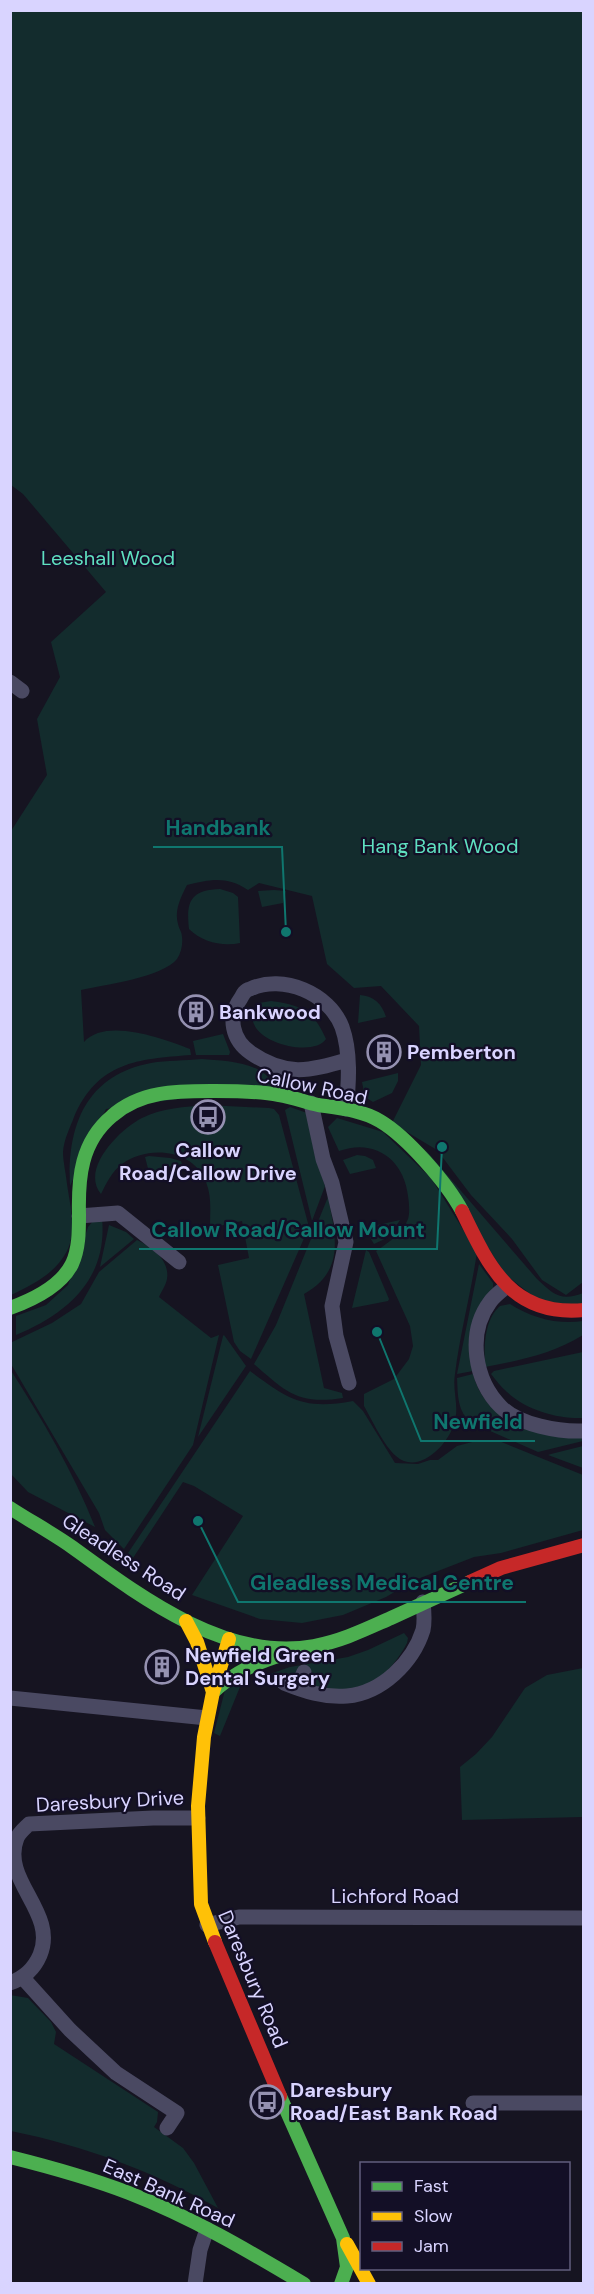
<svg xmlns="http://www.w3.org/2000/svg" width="594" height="2294" viewBox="0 0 594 2294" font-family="'DM Sans',sans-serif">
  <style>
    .green { fill: #132c2d }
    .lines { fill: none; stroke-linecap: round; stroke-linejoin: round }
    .street { stroke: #4a4962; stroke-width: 15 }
    .fast { stroke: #4caf50; stroke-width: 14 }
    .slow { stroke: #ffc107; stroke-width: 14 }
    .jam { stroke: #c62828; stroke-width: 14 }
    .labels { text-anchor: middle; stroke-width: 4.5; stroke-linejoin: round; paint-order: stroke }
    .park-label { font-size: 20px; fill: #5fe0c0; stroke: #130f26 }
    .poi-label { font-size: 20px; font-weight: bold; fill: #d9d4ff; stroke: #130f26; text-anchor: start }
    .street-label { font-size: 20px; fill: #d9d4ff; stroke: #130f26 }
    .leader { fill: none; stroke: #0f766e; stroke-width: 2 }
    .callout-dot { fill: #0f766e; stroke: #130f26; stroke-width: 2 }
    .callout-label { font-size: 21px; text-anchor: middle; font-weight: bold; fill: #0f766e; stroke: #130f26; stroke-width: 4.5; stroke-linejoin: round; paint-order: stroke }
  </style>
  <rect width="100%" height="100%" fill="#161421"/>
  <path class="green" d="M11,11H583V1282L566,1295L542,1280L512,1239L471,1195L437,1150L392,1123L421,1065L419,1026L381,986L354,988L327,964L312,896L259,883L248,890C227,876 211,879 187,885C181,897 174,910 178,924C179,929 182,932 182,937C183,945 181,953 177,959C163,977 104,985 81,990L84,1042C106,1017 164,1039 190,1049L191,1055C137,1059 98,1062 74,1117C70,1128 64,1139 63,1152C63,1162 66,1173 67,1184C70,1205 77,1231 67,1251C55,1274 32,1285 11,1295V831L47,775L37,719L60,677L51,642L106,592L23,494L11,485Z
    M220,889L233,893L238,897L240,943C223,947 202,942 189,929C186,902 190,890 220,889Z
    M274,890L286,891L283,903L262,907L258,891Z
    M360,995C374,996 382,1004 386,1017L358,1023Z
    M271,1001C301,1005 313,1010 326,1039C312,1061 229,1037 259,1003Z
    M223,1034L230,1052L229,1055H196L193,1041Z
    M202,1059C223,1061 265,1061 273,1086L106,1109L70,1186C67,1126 86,1075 151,1063C167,1060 185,1061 202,1059Z
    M398,1073V1081L392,1093L373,1102L365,1097L362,1082Z
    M206,1105L269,1108L274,1109L279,1115L309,1227L251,1359L240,1351L234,1342L218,1265L249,1258L242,1221L210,1228C210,1212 212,1197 206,1182C193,1149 148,1145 122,1164C112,1171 106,1184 101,1194C80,1169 120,1129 142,1118C161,1108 186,1107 206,1105Z
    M290,1107L307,1113L314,1152L325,1186L312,1221L285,1110Z
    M337,1118L383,1132L431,1178L477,1252C471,1293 460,1333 455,1374C452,1391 460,1407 454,1424C448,1445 418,1476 396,1456C384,1446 372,1420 364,1406V1394L394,1379L409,1359L413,1346L410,1326L376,1251C388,1243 403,1233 408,1219C410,1213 409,1202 408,1196C404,1159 374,1138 339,1151L328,1127Z
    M424,1148L537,1279C553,1294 561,1302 583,1293V1306L544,1305L505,1274Z
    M357,1155L365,1156L373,1160L376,1168L350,1174L343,1160Z
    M149,1156L170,1158L181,1161L182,1164L158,1169L159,1174L150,1176L145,1157Z
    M328,1197C336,1237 345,1271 304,1294L324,1388L342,1393L343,1398C298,1405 286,1392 254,1364L276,1325Z
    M102,1218C108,1279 67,1314 16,1335V1316L46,1305L68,1285L88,1227L93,1221Z
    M400,1220L389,1237L374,1244L364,1228Z
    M109,1225L126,1232L134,1239L100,1267Z
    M137,1240C152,1247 170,1260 167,1279C166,1285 161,1292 159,1297L211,1338L219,1335L193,1445L124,1549L105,1530L99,1513L11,1364L10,1343L52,1323L81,1304L99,1272Z
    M366,1250L369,1252L389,1299L388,1301L352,1308Z
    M479,1264L493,1283V1288L473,1371L457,1374Z
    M510,1304C531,1318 559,1325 583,1321V1335C552,1354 521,1360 485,1367C484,1347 484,1320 500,1306Z
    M224,1335L246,1366L198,1437L223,1336Z
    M583,1352V1418C558,1419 526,1410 507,1392C501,1387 496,1380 491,1374L494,1371Z
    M10,1369C42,1419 73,1471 95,1527L28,1492L11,1474Z
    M250,1371C289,1400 304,1410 353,1401L363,1411L395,1463L418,1464L430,1460H438L457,1446L476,1441H499L583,1475V1530L501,1553L474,1557L415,1580L386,1597L343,1615L302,1623L260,1619L192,1595L243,1516L194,1486L183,1482L133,1558L128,1553Z
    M473,1374C485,1422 539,1439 583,1438V1441L538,1452L472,1423C457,1412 458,1395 457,1378Z
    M583,1446V1468L548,1455L551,1454Z
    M404,1633L408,1638L407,1643C397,1663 374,1690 350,1691C339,1692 327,1689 316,1688L313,1684L312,1672L302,1668L292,1677L282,1676L274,1687L260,1680L261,1677L290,1667L348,1657L368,1650Z
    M583,1668V1817L462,1820L460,1767L476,1754L492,1737L525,1688L547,1675Z
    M242,1682L220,1736L214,1733L225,1690Z
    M10,1995L28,1998L51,2022L56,2032L54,2044L158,2112L157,2122L154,2127L183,2148L194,2163L218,2208C152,2171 85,2146 11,2131Z"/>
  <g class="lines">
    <path class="street" d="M10,682L22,691
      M311,1103L323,1159L332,1183L346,1242L332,1306L336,1336L349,1383
      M346,1109C349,1083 351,1052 342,1027C329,993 283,974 250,989C245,990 243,994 241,998C227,1017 232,1040 251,1053C286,1077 309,1071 347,1060
      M79,1216L118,1213L179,1262
      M507,1286C501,1291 494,1296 490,1302C467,1333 474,1380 501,1407C519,1425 559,1432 584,1431
      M284,1683C304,1691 324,1698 347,1696C382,1693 413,1662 423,1630C425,1621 424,1611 423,1602
      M297,1688L304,1672
      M10,1698L207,1718
      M207,1925L239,1917L584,1918
      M23,1978L70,2030L116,2073L177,2113L167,2128
      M10,1983C24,1978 34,1969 40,1955C58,1912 0,1880 17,1838C19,1833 25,1828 29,1824L153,1818H198
      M473,2103H584
      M195,2284L200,2250L207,2229"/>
    <path class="fast" d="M10,1308C32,1300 61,1286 72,1264C79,1249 79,1231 79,1215C78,1177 81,1142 112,1116C141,1090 179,1091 215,1091C236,1091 258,1091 279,1095C292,1097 305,1102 318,1105C339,1108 362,1110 380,1121C407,1137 447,1183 462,1211
      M10,1508C30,1521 52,1533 72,1547C138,1595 227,1663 314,1646C342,1641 366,1629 391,1618C417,1606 444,1594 470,1582
      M213,1692C235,1672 257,1662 285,1654
      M280,2096L343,2238L347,2267L341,2284
      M10,2157C50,2167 90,2178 129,2193C191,2217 247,2250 304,2284"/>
    <path class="slow" d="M186,1621L197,1642L213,1692
      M215,1942L201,1904L198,1806L204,1737L213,1692L229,1639
      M347,2244L369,2284"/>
    <path class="jam" d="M462,1211C489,1267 512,1317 584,1310
      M470,1582L501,1568L584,1545
      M215,1942L280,2096"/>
  </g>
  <defs>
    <symbol id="building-ring" viewBox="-11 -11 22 22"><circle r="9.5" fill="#130f26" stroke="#9591b1" stroke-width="1.5"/><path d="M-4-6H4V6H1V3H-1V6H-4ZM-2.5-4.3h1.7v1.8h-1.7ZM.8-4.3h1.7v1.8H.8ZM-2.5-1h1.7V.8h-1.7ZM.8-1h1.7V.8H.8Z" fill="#9591b1"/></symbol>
    <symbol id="bus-ring" viewBox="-11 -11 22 22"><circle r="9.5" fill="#130f26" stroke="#9591b1" stroke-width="1.5"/><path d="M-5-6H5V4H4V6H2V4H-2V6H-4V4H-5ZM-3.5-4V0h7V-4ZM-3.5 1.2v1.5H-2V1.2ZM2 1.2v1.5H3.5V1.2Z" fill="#9591b1"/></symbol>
  </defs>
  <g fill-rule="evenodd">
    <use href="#building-ring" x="177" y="993" width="38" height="38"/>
    <use href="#building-ring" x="365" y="1033" width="38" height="38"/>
    <use href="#bus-ring" x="189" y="1098" width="38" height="38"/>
    <use href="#building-ring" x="143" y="1648" width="38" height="38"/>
    <use href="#bus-ring" x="248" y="2083" width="38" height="38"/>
  </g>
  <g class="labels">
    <g class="park-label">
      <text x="108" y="565">Leeshall Wood</text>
      <text x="440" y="853">Hang Bank Wood</text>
    </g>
    <g class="poi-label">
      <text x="219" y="1019">Bankwood</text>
      <text x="407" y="1059">Pemberton</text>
      <text x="208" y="1157" text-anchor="middle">Callow<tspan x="208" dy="23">Road/Callow Drive</tspan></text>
      <text x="185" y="1662">Newfield Green<tspan x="185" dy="23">Dental Surgery</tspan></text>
      <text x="290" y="2097">Daresbury<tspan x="290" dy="23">Road/East Bank Road</tspan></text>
    </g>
    <g class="street-label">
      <text transform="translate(312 1086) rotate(12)" y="7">Callow Road</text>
      <text transform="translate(124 1557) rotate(33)" y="7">Gleadless Road</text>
      <text transform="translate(110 1801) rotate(-3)" y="7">Daresbury Drive</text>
      <text x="395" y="1903">Lichford Road</text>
      <text transform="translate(253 1979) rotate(67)" y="7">Daresbury Road</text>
      <text transform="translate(169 2193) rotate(24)" y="7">East Bank Road</text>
    </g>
  </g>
  <path class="leader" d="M286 932L282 847H153M442 1147L437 1249H139M377 1332L421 1441H535M198 1521L238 1602H526"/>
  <g class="callout-dot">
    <circle cx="286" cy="932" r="6"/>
    <circle cx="442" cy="1147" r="6"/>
    <circle cx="377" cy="1332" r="6"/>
    <circle cx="198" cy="1521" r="6"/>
  </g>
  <g class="callout-label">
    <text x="218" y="835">Handbank</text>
    <text x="288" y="1237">Callow Road/Callow Mount</text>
    <text x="478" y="1429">Newfield</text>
    <text x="382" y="1590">Gleadless Medical Centre</text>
  </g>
  <rect width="594" height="2294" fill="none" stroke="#d9d4ff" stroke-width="24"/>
  <rect x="360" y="2162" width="210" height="108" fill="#130f26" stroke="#625e7d" stroke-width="1.5"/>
  <rect x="372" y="2182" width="30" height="9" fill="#4caf50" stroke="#625e7d" stroke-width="1.5"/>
  <text x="414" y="2192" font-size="18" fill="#d9d4ff">Fast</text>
  <rect x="372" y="2212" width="30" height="9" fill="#ffc107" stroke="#625e7d" stroke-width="1.5"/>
  <text x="414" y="2222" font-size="18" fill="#d9d4ff">Slow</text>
  <rect x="372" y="2242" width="30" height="9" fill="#c62828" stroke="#625e7d" stroke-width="1.5"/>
  <text x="414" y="2252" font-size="18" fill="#d9d4ff">Jam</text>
</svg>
